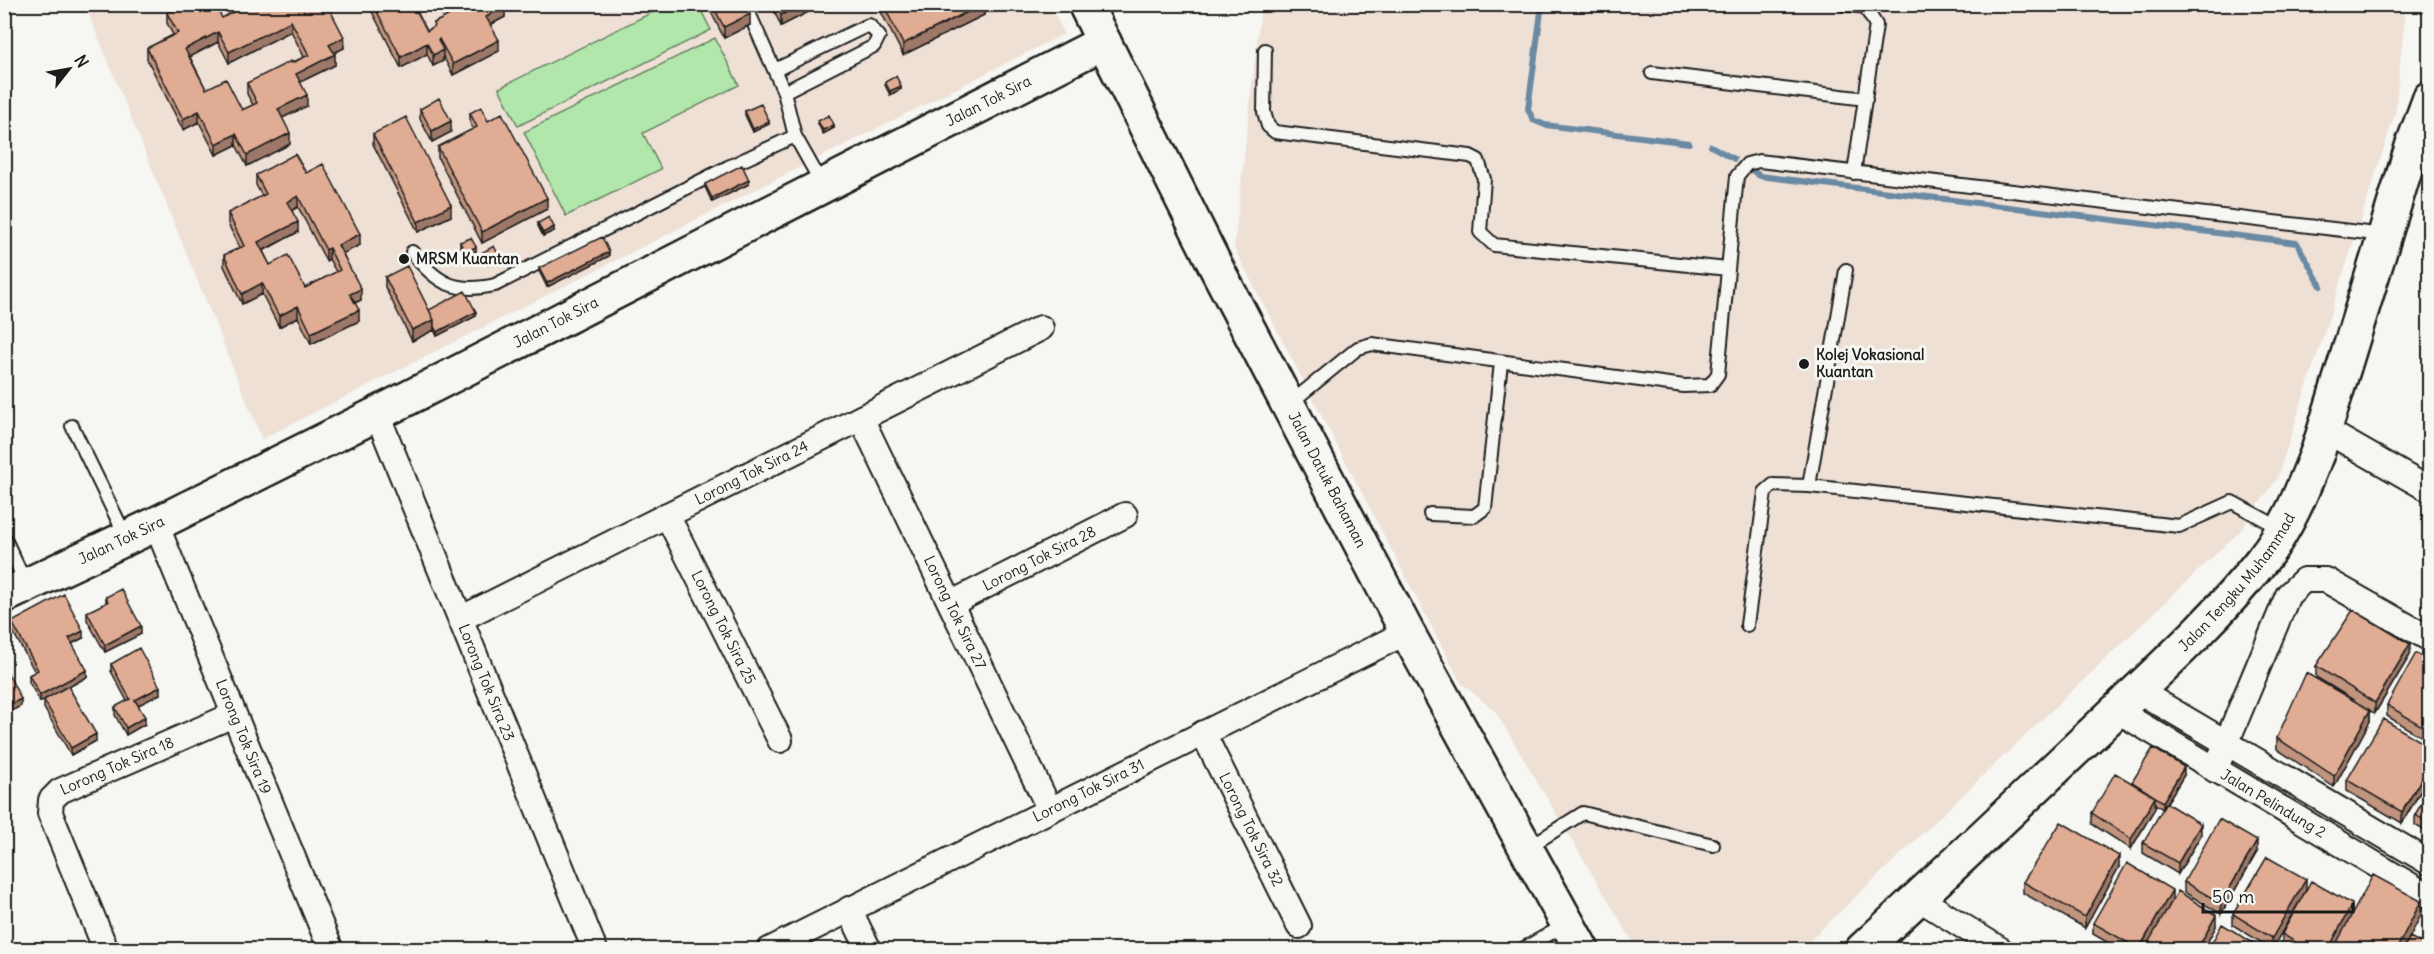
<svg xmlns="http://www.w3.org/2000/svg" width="2434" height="954" viewBox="0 0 2434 954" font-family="Delius,sans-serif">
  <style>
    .built { fill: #efe0d6 }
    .garden { fill: #b1e7aa; stroke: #668263; stroke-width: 1.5 }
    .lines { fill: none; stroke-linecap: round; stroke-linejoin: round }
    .stream { stroke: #6a8aa3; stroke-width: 6 }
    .lane-casing { stroke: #1c1c1c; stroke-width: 16 }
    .street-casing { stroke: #1c1c1c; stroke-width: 28 }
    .secondary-casing { stroke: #1c1c1c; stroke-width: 38 }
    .lane { stroke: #f6f6f2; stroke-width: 12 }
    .street { stroke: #f6f6f2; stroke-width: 24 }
    .secondary { stroke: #f6f6f2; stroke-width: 33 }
    .wall { fill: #c1947e; stroke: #1c1c1c; stroke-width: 1.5; fill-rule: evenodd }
    .shaded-wall { fill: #9d7867; stroke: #1c1c1c; stroke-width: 1.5 }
    .building { fill: #e0ac93; stroke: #1c1c1c; stroke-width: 1.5; fill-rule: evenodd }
    .poi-dot { fill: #1c1c1c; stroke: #f6f6f2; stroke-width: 2 }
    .labels { text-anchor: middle; stroke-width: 6; stroke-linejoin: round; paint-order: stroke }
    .street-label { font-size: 15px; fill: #1c1c1c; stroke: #f6f6f2 }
    .poi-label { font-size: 15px; font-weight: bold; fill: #1c1c1c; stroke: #f6f6f2; text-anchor: start }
  </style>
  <rect width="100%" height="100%" fill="#f6f6f2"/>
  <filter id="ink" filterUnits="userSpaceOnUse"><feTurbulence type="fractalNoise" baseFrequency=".0167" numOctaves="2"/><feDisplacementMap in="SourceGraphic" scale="12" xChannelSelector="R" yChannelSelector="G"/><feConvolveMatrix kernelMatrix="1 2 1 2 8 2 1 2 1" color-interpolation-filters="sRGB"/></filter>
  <g filter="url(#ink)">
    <path class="built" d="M1050,4L1064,34L262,439L85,5Z
      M1261,5H2406L2395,114L2277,479L2241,530L1801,949H1637L1495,711L1461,683L1234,248Z"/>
    <path class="garden" d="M669,4L698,5L711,30L518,126L499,88Z
      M715,38L739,85L643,133L661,169L566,216L524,132Z"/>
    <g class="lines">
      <path class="stream" d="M1542,4L1528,109L1533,120L1545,125L1689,143
        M1711,146L1734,159
        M1753,171L1760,176L2297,243L2321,286"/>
      <defs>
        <path id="lane" d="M745,4L784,92L795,136L822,184
          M1843,4L1865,7L1876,25L1854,173
          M1265,50L1264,112L1268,126L1275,132L1470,156L1478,160L1484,179L1480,232L1494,245L1728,269
          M775,70L864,27L869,25L879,36L874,46L784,92
          M1652,73L1866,99
          M412,252C436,283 455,294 495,285L728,167L795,136
          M1289,404L1358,348L1372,344L1684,386L1710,385L1718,374L1737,176L1747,164L1759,161L2384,235
          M72,426L126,537
          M1809,486L1846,270
          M1430,514L1474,516L1485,508L1501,363
          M4,537L26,584
          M1747,625L1765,492L1773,485L1809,486L2179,526L2232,502L2282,529
          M1527,848L1583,813L1713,845
          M1521,950L1567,924"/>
        <g id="street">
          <path id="s1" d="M377,414L595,950"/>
          <path id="s2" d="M861,418L1049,808"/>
          <path d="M2325,430L2430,490"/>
          <path id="s3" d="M667,515L780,740"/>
          <path id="s4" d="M156,524L331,950"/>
          <path id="s5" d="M952,603L1125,515"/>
          <path id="s6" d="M462,618L1041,328"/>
          <path d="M2137,690L2430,863"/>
          <path id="s7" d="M2116,710L2430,897"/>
          <path id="s8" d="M1203,733L1299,926"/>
          <path d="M2215,770L2288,595L2304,580H2326L2430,639"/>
          <path d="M1918,898L2001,950"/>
          <path d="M849,909L869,950"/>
          <path id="s9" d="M106,950L50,813L51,800L60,791L233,715"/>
          <path id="s10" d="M769,950L1407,632"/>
        </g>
        <g id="secondary">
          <path id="s11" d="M1085,4L1217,269L1407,632L1582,950"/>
          <path id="s12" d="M4,596L156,524L377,414L1104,42"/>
          <path id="s13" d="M1862,950C1941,877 2019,803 2097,729C2153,675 2214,622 2262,560C2288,528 2303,489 2318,451L2412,147L2430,98"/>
        </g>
      </defs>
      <use href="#lane" class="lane-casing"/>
      <use href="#street" class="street-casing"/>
      <use href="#secondary" class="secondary-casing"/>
      <use href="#lane" class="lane"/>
      <use href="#street" class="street"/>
      <use href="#secondary" class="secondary"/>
    </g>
    <path class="wall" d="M327,4L344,48L334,53L335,65L300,82L307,106L282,118L290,144L247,166L236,145L216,155L199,122L183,130L147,59V48L173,35L167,23V13L222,18ZM291,31L304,57L247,83V94L253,105L242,110L206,89L190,57L218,42L229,63Z
      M368,4H413L427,31L434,27V23L463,8L461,5L442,15L436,4H504L505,17L490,25L499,51L453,75L443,56V61L433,66L427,54L401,68Z
      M707,4H745L750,25L724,38Z
      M771,4H824L781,26Z
      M877,4H984V15L903,55Z
      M885,82L901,89L890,95L885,85Z
      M420,109L451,132L432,142L420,119Z
      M745,111L769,124L753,132L745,115Z
      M470,113L488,121L547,209L482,243L438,158V147L473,129L470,123Z
      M818,121L834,128L823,134L818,124Z
      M373,134L451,216L418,232L373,144Z
      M306,173L360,245L343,253L361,300L355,303L359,321L311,344L298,317L279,327L262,294L242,304L224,266V255L240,248L228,224V213L262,196L256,185V175ZM298,207L326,261L329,259L336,272L305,288L270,265L263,251L298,232L292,210Z
      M705,184H749L712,202L705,187Z
      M538,223L554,231L543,236L538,226Z
      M460,242L476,251L465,256L460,246Z
      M483,252L499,260L488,265L483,255Z
      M609,256L547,287L539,271V268Z
      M385,277L428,310L476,316L437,336L434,330L412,341L385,287Z
      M106,597L141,634L105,652L87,620V612L106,603Z
      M12,622L83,638L72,644L87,677L69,687L96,741L71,755L44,708V700L49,697L40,702L29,682V675L35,672L12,630Z
      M2410,655L2375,713L2370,711V721L2334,787L2277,749V738L2355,701L2316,677V666Z
      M2430,661V742L2387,716V705Z
      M111,664L160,694L138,705L145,724L126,735L115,715V707L127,701L111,671Z
      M2430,747V775L2402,823L2347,791V780Z
      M2184,775L2166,804L2201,835L2178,874L2143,853V843L2163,809L2155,804V808L2131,849L2092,824V813L2132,784V782Z
      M2430,789V834L2415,825V815Z
      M2257,852L2221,914L2184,892V882Z
      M2119,867L2085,928L2023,893V882Z
      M2306,890L2272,949L2233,925V914Z
      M2172,901L2216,926L2203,950H2121L2093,934V923Z
      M2352,914L2421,915L2407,941L2430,950H2291L2282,944V934Z"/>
    <path class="shaded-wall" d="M442,4H461V5L442,15Z
      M802,4H824L781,26V15Z
      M984,4V15L903,55V44Z
      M505,6V17L486,27V17Z
      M750,14V25L724,38V27Z
      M291,21V31L229,63V52Z
      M218,32V42L185,59V49Z
      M344,37V48L329,55V45Z
      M499,40V51L453,75V64Z
      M427,43V54L401,68V57Z
      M443,50V61L433,66V55Z
      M335,54V65L296,84V74Z
      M901,86V89L890,95V91Z
      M307,95V106L278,120V109Z
      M199,111V122L183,130V119Z
      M451,121V132L432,142V131Z
      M769,121V124L753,132V129Z
      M834,125V128L823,134V130Z
      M290,133V144L247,166V155Z
      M236,134V145L216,155V144Z
      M749,180V184L712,202V198Z
      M298,196V207L287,213V202Z
      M547,198V209L482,243V232Z
      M451,205V216L418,232V222Z
      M298,222V232L258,253V242Z
      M554,227V231L543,236V233Z
      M360,234V245L338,256V245Z
      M476,247V251L465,256V252Z
      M329,248V259L326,261V250Z
      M609,252V256L547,287V283Z
      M499,256V260L488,265V261Z
      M262,283V294L242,304V294Z
      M361,289V300L350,305V294Z
      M298,306V317L279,327V316Z
      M359,310V321L311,344V333Z
      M476,312V316L437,336V332Z
      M434,320V330L412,341V330Z
      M141,626V634L105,652V645Z
      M83,631V638L69,645V638Z
      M2410,644V655L2375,713V703Z
      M87,670V677L40,702V695Z
      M160,687V694L135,707V700Z
      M21,699V706L4,715V707Z
      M2370,710V721L2334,787V776Z
      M145,717V724L126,735V728Z
      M96,734V741L71,755V748Z
      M2430,764V775L2402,823V812Z
      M2184,767V775L2163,809V802Z
      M2155,797V808L2131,849V839Z
      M2201,824V835L2178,874V863Z
      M2257,841V852L2221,914V903Z
      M2119,856V867L2085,928V917Z
      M2306,879V890L2272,949V938Z
      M2172,890V901L2145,950H2139Z
      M2421,901V915L2403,950H2396Z
      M2352,904V915L2334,950H2328Z
      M2216,915V926L2203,950H2197Z"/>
    <path class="building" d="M183,4H215L222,18L248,4H327L344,37L329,45L335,54L296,74L307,95L278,109L290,133L247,155L236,134L216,144L199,111L183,119L147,48L178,33L167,13ZM291,21L309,55L292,63L291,61L247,83L257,103L242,110L226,79L206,89L185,49L218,32L229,52Z
      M373,4H413L427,31L435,26L434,23L467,6L466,4H504L505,6L486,17L499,40L453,64L439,39L438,40L443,50L433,55L427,43L401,57Z
      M712,4H745L750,14L724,27Z
      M776,4H802L781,15Z
      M883,4H983L903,44Z
      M896,76L901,86L890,91L885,82Z
      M439,98L451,121L432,131L420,109Z
      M761,104L769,121L753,129L745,111Z
      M481,107L488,121L502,113L547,198L482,232L438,147L477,127L470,113Z
      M829,115L834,125L823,130L818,121Z
      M406,117L451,205L418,222L373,134Z
      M295,154L306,173L323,164L360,234L338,245L361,289L350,294L359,310L311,333L298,306L279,316L262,283L242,294L224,255L244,246L228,213L266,194L256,175ZM298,196L326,250L329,248L340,270L305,288L288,255L270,265L258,242L298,222L287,202Z
      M742,165L749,180L712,198L705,184Z
      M549,217L554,227L543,233L538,223Z
      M602,237L609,252L547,283L539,268Z
      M471,238L476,247L465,252L460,242Z
      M494,246L499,256L488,261L483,252Z
      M407,266L434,320L412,330L385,277Z
      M465,291L476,312L437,332L434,327V320L429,310Z
      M121,589L141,626L105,645L87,612L108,602L106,597Z
      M64,594L83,631L69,638L87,670L40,695L29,675L38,670L12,622Z
      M2353,610L2410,644L2375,703L2316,666Z
      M139,648L160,687L135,700L145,717L126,728L115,707L130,699L111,664Z
      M2416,653L2430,661V731L2387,705Z
      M4,666L21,699L4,707Z
      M2306,673L2370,710L2334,776L2277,738Z
      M68,686L96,734L71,748L44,700Z
      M2383,719L2430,747V764L2402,812L2347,780Z
      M2153,748L2184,767L2163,802L2132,782Z
      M2115,773L2155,797L2131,839L2092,813Z
      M2430,789V823L2415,815Z
      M2166,803L2201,824L2178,863L2143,843Z
      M2219,819L2257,841L2221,903L2184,882Z
      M2061,822L2119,856L2085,917L2023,882Z
      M2267,857L2306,879L2272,938L2233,914Z
      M2127,863L2172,890L2139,949L2093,923Z
      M2373,875L2421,901L2396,950H2333Z
      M2311,881L2352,904L2328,950H2308L2282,934Z
      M2178,891L2216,915L2197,950H2144Z
      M2222,924L2260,947L2258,950H2208Z
      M2410,937L2430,948V950H2402Z"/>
  </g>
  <g class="poi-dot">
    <circle cx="404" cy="259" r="6"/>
    <circle cx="1804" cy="364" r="6"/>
  </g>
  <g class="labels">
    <g class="street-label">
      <text dy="5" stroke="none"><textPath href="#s12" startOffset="1102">Jalan Tok Sira</textPath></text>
      <text dy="5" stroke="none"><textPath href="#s12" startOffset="616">Jalan Tok Sira</textPath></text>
      <text dy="5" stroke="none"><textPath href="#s6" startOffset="324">Lorong Tok Sira 24</textPath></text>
      <text dy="5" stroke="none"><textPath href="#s11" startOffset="534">Jalan Datuk Bahaman</textPath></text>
      <text dy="5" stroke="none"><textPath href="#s12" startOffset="130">Jalan Tok Sira</textPath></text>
      <text dy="5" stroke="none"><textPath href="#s5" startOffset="98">Lorong Tok Sira 28</textPath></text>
      <text dy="5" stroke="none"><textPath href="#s13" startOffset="526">Jalan Tengku Muhammad</textPath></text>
      <text dy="5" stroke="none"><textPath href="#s2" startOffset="216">Lorong Tok Sira 27</textPath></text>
      <text dy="5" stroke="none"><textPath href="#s3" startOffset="126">Lorong Tok Sira 25</textPath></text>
      <text dy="5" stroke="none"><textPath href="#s1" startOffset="290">Lorong Tok Sira 23</textPath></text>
      <text dy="5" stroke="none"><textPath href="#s4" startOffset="230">Lorong Tok Sira 19</textPath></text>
      <text dy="5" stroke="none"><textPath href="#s9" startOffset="236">Lorong Tok Sira 18</textPath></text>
      <text dy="5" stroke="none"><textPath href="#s10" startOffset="357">Lorong Tok Sira 31</textPath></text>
      <text dy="5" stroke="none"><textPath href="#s7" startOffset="183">Jalan Pelindung 2</textPath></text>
      <text dy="5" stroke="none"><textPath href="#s8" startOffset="108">Lorong Tok Sira 32</textPath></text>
    </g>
    <g class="poi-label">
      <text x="416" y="264">MRSM Kuantan</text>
      <text x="1816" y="360">Kolej Vokasional<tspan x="1816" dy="17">Kuantan</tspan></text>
    </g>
  </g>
  <rect width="2434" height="954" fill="none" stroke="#f6f6f2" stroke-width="24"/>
  <rect x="12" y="12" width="2410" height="930" fill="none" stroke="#1c1c1c" stroke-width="2" filter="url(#ink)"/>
  <g transform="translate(69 69) rotate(59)" stroke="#f6f6f2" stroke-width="4.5" paint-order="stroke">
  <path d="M0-4.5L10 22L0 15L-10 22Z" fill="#1c1c1c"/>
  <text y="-9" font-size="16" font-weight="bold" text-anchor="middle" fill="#1c1c1c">N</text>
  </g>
  <path d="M2203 903v9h150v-9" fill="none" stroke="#1c1c1c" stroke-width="3"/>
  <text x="2212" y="903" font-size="18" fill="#1c1c1c" stroke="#f6f6f2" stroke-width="4.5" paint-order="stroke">50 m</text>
</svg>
